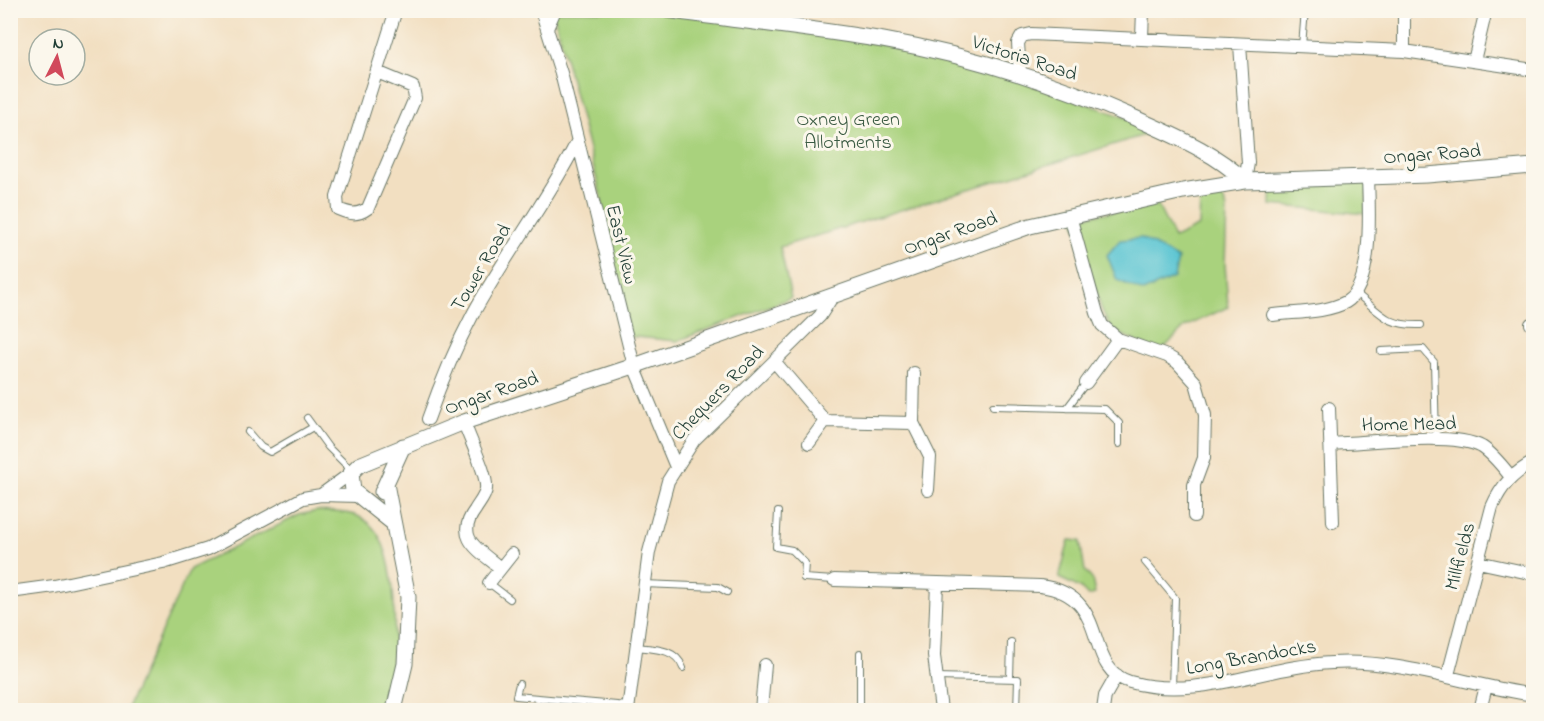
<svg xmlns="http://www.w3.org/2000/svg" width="1544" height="721" viewBox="0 0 1544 721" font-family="'Indie Flower',sans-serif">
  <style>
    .green { fill: #a9d27d; stroke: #648858; stroke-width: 1.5 }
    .water { fill: #58c4d2; stroke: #3c8083; stroke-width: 1.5 }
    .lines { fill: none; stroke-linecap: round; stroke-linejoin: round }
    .service-casing { stroke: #697665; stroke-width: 8 }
    .minor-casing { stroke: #697665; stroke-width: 14 }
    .tertiary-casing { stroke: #697665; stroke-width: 17 }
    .service { stroke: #fff; stroke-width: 6 }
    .minor { stroke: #fff; stroke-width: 12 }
    .tertiary { stroke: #fff; stroke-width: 15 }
    .labels { text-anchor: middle; stroke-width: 6; stroke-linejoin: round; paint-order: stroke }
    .street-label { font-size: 20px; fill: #1f3d34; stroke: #fbf7ec }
    .park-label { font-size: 20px; fill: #3b5b43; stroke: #fbf7ec }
  </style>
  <rect width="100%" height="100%" fill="#fbf7ec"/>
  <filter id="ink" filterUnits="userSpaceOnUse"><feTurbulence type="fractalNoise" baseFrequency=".0167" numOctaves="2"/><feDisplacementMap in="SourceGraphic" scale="12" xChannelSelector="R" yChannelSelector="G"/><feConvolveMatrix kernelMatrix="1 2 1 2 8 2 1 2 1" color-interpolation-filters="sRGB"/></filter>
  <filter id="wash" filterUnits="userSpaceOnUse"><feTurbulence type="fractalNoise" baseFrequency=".008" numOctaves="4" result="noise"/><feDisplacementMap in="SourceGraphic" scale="24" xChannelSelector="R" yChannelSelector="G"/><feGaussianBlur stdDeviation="1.35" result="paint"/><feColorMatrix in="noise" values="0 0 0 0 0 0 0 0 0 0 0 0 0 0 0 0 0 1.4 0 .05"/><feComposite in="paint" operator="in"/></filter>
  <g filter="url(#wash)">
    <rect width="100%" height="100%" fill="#f2dfc1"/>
    <path class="green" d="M553,11H666L945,54L1161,130L780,247L791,298L677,341L626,336L601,196Z
      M1368,177L1366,214L1271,205L1272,179Z
      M1220,192L1227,209L1225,264L1228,307L1185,327L1159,353L1111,329L1101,308L1074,218L1157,204L1174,238L1199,226L1200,196Z
      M317,511C332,512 354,511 366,521C399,545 396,629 392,666C391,681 385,696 380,710H126L190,569L299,515Z
      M1069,540L1080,541L1085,571L1092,579L1095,594L1088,596L1080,588L1059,578Z"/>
    <path class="water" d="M1142,238L1178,259L1174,278L1143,292L1117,280L1107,255L1120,240Z"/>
  </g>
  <g filter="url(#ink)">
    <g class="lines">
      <defs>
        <path id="service" d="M1302,46L1305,10
          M1357,294C1382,314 1387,326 1421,325
          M1381,351L1423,349L1434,362L1436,439
          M993,406L1105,409L1119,423V444
          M1067,408L1086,383
          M307,418L328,447L352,471
          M248,432L261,447L270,452L313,427
          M778,512L776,547L792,550L805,563L804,578L834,580
          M1145,562L1175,598L1172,687
          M489,583L510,599
          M644,584L718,587L727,592
          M636,647C654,649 676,648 683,668
          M936,677L1018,679L1017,710
          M1010,679L1011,642
          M519,684L516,696L628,706
          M860,710V653"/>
        <path id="minor" d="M541,10L561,73L634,366L676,467
          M1404,10V51
          M548,26L555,10
          M1142,38L1143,10
          M1240,44L1248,163L1245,181
          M1474,61L1486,10
          M377,72L413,87L415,98L368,208C357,216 350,214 338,209L337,197L396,10
          M1020,74L1018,43L1022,36L1031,34L1404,51L1534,70
          M1070,216L1097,313L1102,325L1118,339L1086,383
          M1273,315C1295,312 1326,313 1346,302C1374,286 1369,207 1368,177
          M1531,324L1534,323
          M1118,339L1167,356L1177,362L1196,383L1205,415L1204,458L1194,485V516
          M774,361L825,421
          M1329,408L1333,522
          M428,419C441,382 455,348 473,314C505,255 547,202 577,142
          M464,422C469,439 488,474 486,489C485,497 479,503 475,510C454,538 479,550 500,568
          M913,423L930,457L928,490
          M809,443L825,421L913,423L914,373
          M1330,444C1365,443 1454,431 1482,447C1493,454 1503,467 1511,477
          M321,495L351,473
          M1478,562L1534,574
          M834,580L1040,586C1113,595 1081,668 1130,682C1199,701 1263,666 1332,663C1401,659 1466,685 1534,695
          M489,583L512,554
          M937,584L934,656L941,710
          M10,592L54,586L163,563L208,549L303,498L321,495L358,496
          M1448,675L1492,507C1501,486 1513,473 1534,462
          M628,710L649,552L668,481L694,440L820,316L834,294
          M761,710L765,665
          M1103,710L1105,696L1117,675
          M1480,710L1486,686"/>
        <path id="tertiary" d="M667,10C739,21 812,28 883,40C970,55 1055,83 1135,118C1174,136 1213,151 1245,181
          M386,484L408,597L405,664L394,710
          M382,492L403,446
          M393,523L353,491L351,473L359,465L464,422L634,366L1030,226L1183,191L1245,181L1427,175L1534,166"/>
      </defs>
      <use href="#service" class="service-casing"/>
      <use href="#minor" class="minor-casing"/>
      <use href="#tertiary" class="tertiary-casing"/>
      <use href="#service" class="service"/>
      <use href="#minor" class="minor"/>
      <use href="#tertiary" class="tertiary"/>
    </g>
  </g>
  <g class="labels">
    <g class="street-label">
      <text transform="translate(1025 57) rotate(18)" y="7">Victoria Road</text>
      <text transform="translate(1432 153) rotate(-4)" y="7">Ongar Road</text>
      <text transform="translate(950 232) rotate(-19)" y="7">Ongar Road</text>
      <text transform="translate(623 244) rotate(76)" y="7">East View</text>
      <text transform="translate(480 267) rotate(-59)" y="7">Tower Road</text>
      <text transform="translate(491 392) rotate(-19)" y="7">Ongar Road</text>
      <text transform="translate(717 392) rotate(-46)" y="7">Chequers Road</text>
      <text transform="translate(1409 423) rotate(-1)" y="7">Home Mead</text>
      <text transform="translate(1459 556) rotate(-75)" y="7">Millfields</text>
      <text transform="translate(1251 656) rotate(-10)" y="7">Long Brandocks</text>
    </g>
    <g class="park-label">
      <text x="848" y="125">Oxney Green<tspan x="848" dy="23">Allotments</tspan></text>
    </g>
  </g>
  <rect width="1544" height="721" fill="none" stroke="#fbf7ec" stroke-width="36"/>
  <g transform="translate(57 57) rotate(6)"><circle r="28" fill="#fbf7ec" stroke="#a3ada2" stroke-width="1.5"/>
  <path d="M0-4.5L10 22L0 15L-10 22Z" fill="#d1495b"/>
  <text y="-9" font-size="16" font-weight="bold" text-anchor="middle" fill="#1f3d34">N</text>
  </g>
</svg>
